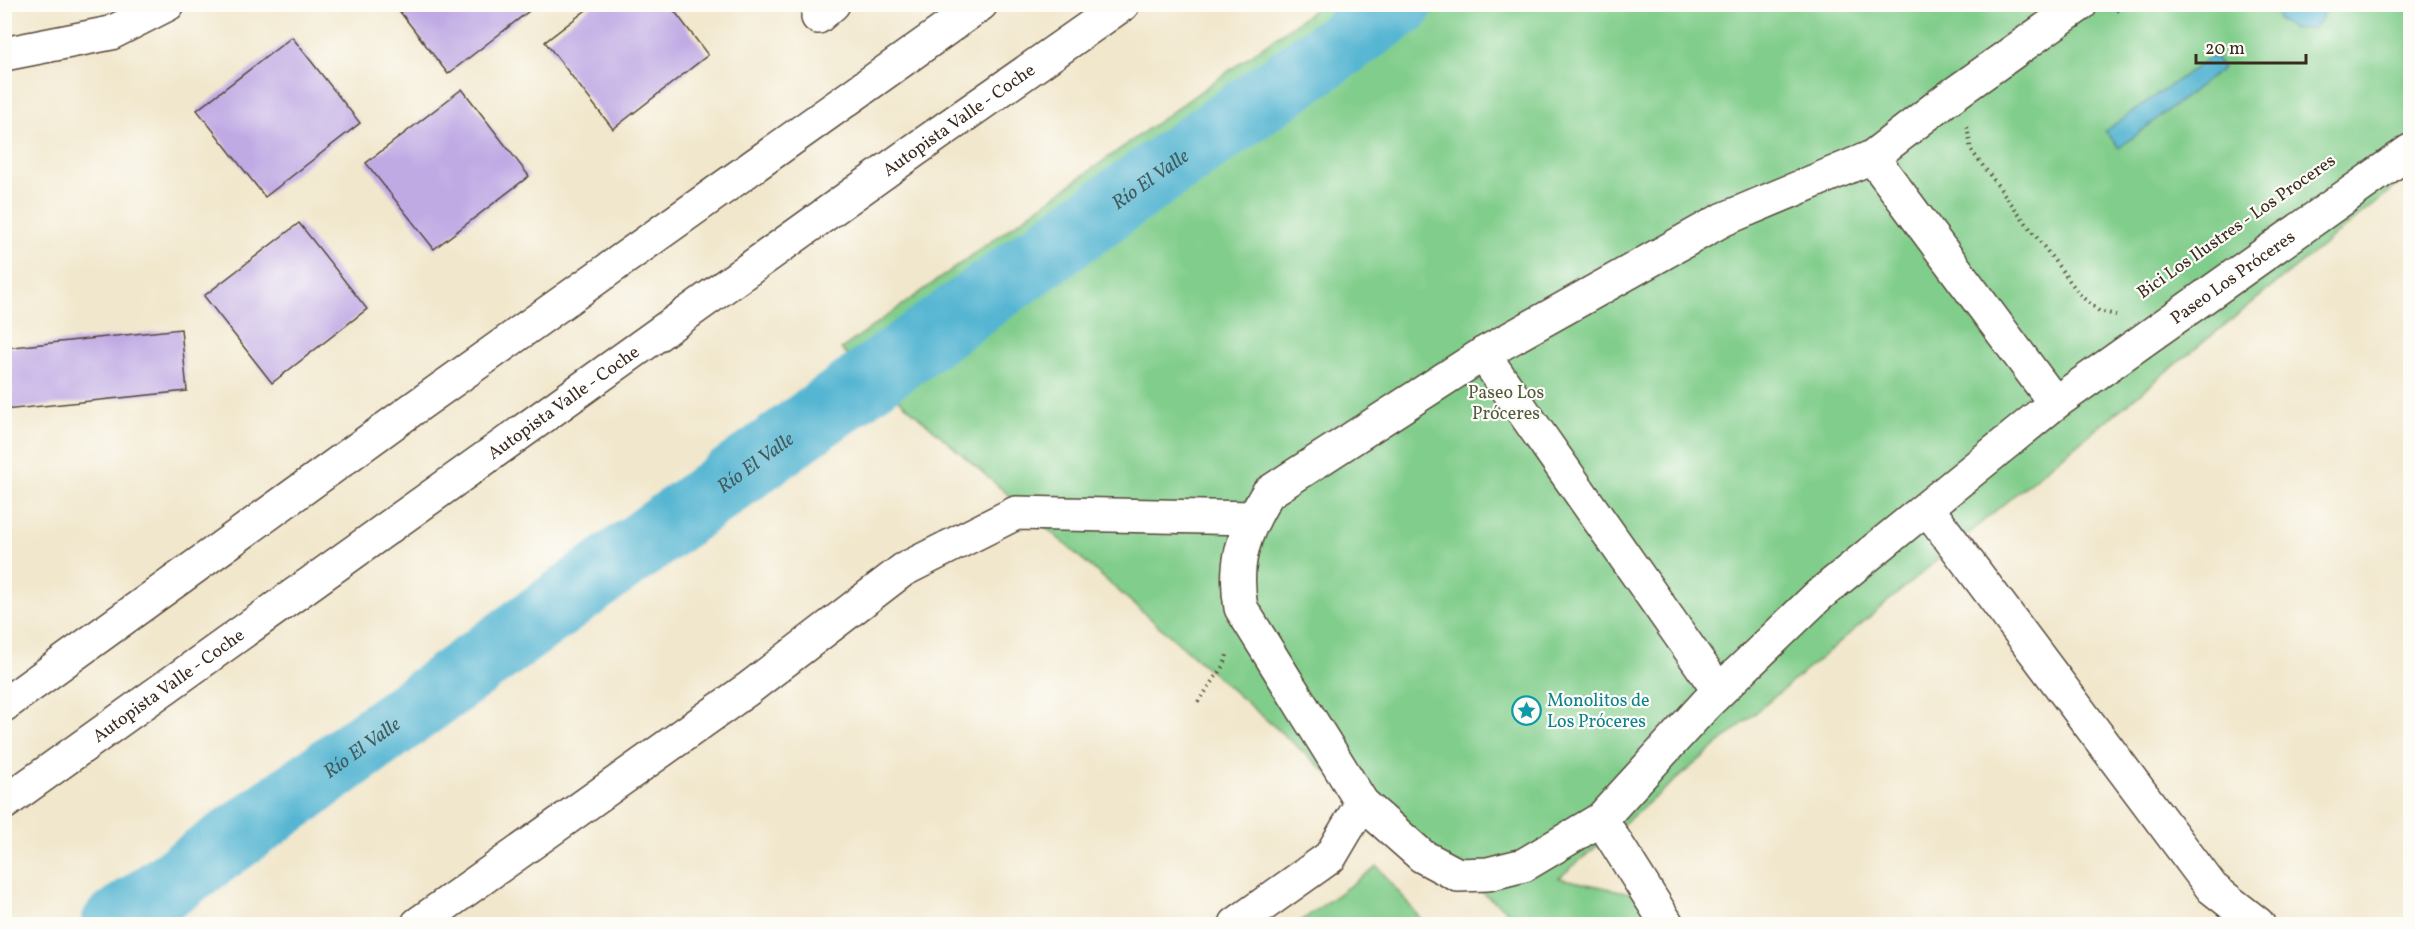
<svg xmlns="http://www.w3.org/2000/svg" width="2415" height="929" viewBox="0 0 2415 929" font-family="Vollkorn,serif">
  <style>
    .green { fill: #81cd8b; stroke: #5e7c54; stroke-width: 1.5 }
    .water { fill: #54b5d2; stroke: #487078; stroke-width: 1.5 }
    .lines { fill: none; stroke-linecap: round; stroke-linejoin: round }
    .river { stroke: #54b5d2; stroke-width: 66 }
    .building { fill: #c0aae4 }
    .minor-casing { stroke: #564638; stroke-width: 36 }
    .highway-casing { stroke: #564638; stroke-width: 36 }
    .path { stroke: #564638; stroke-width: 4; stroke-dasharray: 1.5 4.5; stroke-linecap: butt }
    .minor { stroke: #fff; stroke-width: 33 }
    .highway { stroke: #fff; stroke-width: 33 }
    .labels { text-anchor: middle; stroke-width: 4.5; stroke-linejoin: round; paint-order: stroke }
    .street-label { font-size: 18px; fill: #3b2a1e; stroke: #fdfcf7 }
    .park-label { font-size: 18px; fill: #505b3f; stroke: #fdfcf7 }
    .culture-label { font-size: 18px; fill: #0d838f; stroke: #fdfcf7; text-anchor: start }
    .water-label { font-size: 20px; font-style: italic; fill: #445b5d; stroke: #fdfcf7 }
  </style>
  <rect width="100%" height="100%" fill="#fdfcf7"/>
  <filter id="ink" filterUnits="userSpaceOnUse"><feTurbulence type="fractalNoise" baseFrequency=".0167" numOctaves="2"/><feDisplacementMap in="SourceGraphic" scale="12" xChannelSelector="R" yChannelSelector="G"/><feConvolveMatrix kernelMatrix="1 2 1 2 8 2 1 2 1" color-interpolation-filters="sRGB"/></filter>
  <filter id="wash" filterUnits="userSpaceOnUse"><feTurbulence type="fractalNoise" baseFrequency=".008" numOctaves="4" result="noise"/><feDisplacementMap in="SourceGraphic" scale="24" xChannelSelector="R" yChannelSelector="G"/><feGaussianBlur stdDeviation="1.35" result="paint"/><feColorMatrix in="noise" values="0 0 0 0 0 0 0 0 0 0 0 0 0 0 0 0 0 1.4 0 .05"/><feComposite in="paint" operator="in"/></filter>
  <g filter="url(#wash)">
    <rect width="100%" height="100%" fill="#f1e7cc"/>
    <path class="green" d="M1321,5H2410V175L2012,497L1559,878L1635,894L1667,924H1505L1514,916L1362,803L841,349Z
      M1377,866L1425,924H1297Z"/>
    <path class="water" d="M2276,5V4L2325,5L2322,18L2312,29H2292L2278,19Z
      M2214,55L2223,68L2119,148L2105,131Z"/>
    <g class="lines">
      <path class="river" id="s1" d="M114,924C544,620 965,303 1400,4"/>
    </g>
    <g id="blocks">
      <path class="building" d="M394,4H538L448,74Z
        M594,4H669L708,55L613,129L545,42Z
        M292,37L360,123L265,197L197,110Z
        M462,89L529,176L434,249L366,163Z
        M299,223L367,309L272,383L204,296Z
        M181,329L187,391L4,410V348Z"/>
    </g>
  </g>
  <g filter="url(#ink)">
    <use href="#blocks" fill-opacity="0" stroke="#564638" stroke-width="1.5"/>
    <g class="lines">
      <defs>
        <g id="minor">
          <path d="M818,17L833,4"/>
          <path d="M4,54L111,33L168,4"/>
          <path d="M1872,157L2055,403"/>
          <path id="s2" d="M1483,354L1268,493C1244,532 1233,562 1241,608L1362,803L1422,856L1458,875L1488,874L1524,865L1601,819L1707,703L1818,596L2055,403L2410,151"/>
          <path d="M1927,508L2212,888L2258,924"/>
          <path d="M1719,691L1483,354L1722,220L1872,157L1947,99L2081,4"/>
          <path d="M1601,819L1667,924"/>
          <path d="M418,924L748,689L903,570L1016,513L1252,518"/>
          <path d="M1236,924L1330,857L1362,803"/>
        </g>
        <g id="highway">
          <path d="M4,705L410,411L981,4"/>
          <path id="s3" d="M4,803L915,150L1123,4"/>
        </g>
      </defs>
      <use href="#minor" class="minor-casing"/>
      <use href="#highway" class="highway-casing"/>
      <path class="path" d="M2116,11L2125,4
        M1967,127L1971,150L2081,296L2099,311L2116,315
        M1198,702L1224,666L1227,655"/>
      <use href="#minor" class="minor"/>
      <use href="#highway" class="highway"/>
    </g>
  </g>
  <defs>
    <symbol id="sight-ring" viewBox="-11 -11 22 22"><circle r="9.5" fill="#fdfcf7" stroke="#0f9aa8" stroke-width="1.5"/><path d="M0-6L1.8-2.2L6-1.7L2.9 1.2L3.7 5.4L0 3.3L-3.7 5.4L-2.9 1.2L-6-1.7L-1.8-2.2Z" fill="#0f9aa8"/></symbol>
  </defs>
  <g fill-rule="evenodd">
    <use href="#sight-ring" x="1510" y="694" width="33" height="33"/>
  </g>
  <g class="labels">
    <g class="street-label">
      <text dy="6" stroke="none"><textPath href="#s3" startOffset="1174">Autopista Valle - Coche</textPath></text>
      <text transform="translate(2236 226) rotate(-35)" y="6">Bici Los Ilustres - Los Proceres</text>
      <text dy="6" stroke="none"><textPath href="#s2" startOffset="1719">Paseo Los Próceres</textPath></text>
      <text dy="6" stroke="none"><textPath href="#s3" startOffset="688">Autopista Valle - Coche</textPath></text>
      <text dy="6" stroke="none"><textPath href="#s3" startOffset="202">Autopista Valle - Coche</textPath></text>
    </g>
    <g class="park-label">
      <text x="1506" y="398">Paseo Los<tspan x="1506" dy="21">Próceres</tspan></text>
    </g>
    <g class="culture-label">
      <text x="1547" y="706">Monolitos de<tspan x="1547" dy="21">Los Próceres</tspan></text>
    </g>
    <g class="water-label">
      <text dy="7" stroke="none"><textPath href="#s1" startOffset="1276">Río El Valle</textPath></text>
      <text dy="7" stroke="none"><textPath href="#s1" startOffset="790">Río El Valle</textPath></text>
      <text dy="7" stroke="none"><textPath href="#s1" startOffset="304">Río El Valle</textPath></text>
    </g>
  </g>
  <rect width="2415" height="929" fill="none" stroke="#fdfcf7" stroke-width="24"/>
  <path d="M2196 54v9h110v-9" fill="none" stroke="#3b2a1e" stroke-width="3"/>
  <text x="2205" y="54" font-size="18" fill="#3b2a1e" stroke="#fdfcf7" stroke-width="4.5" paint-order="stroke">20 m</text>
</svg>
